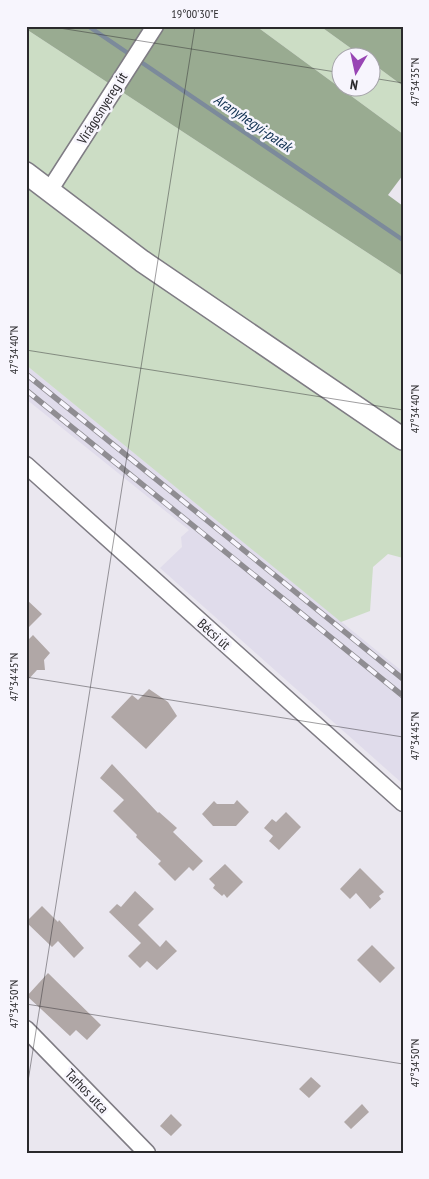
<svg xmlns="http://www.w3.org/2000/svg" width="429" height="1179" viewBox="0 0 429 1179" font-family="'PT Sans Narrow',sans-serif">
  <style>
    .built { fill: #e0dceb }
    .green { fill: #ccddc5 }
    .forest { fill: #99ab91 }
    .lines { fill: none; stroke-linecap: round; stroke-linejoin: round }
    .stream { stroke: #7c8a9b; stroke-width: 4.5 }
    .building { fill: #b0a7a6 }
    .minor-casing { stroke: #7f7c84; stroke-width: 19 }
    .major-casing { stroke: #7f7c84; stroke-width: 24 }
    .minor { stroke: #fff; stroke-width: 16 }
    .major { stroke: #fff; stroke-width: 21 }
    .rail-casing { stroke: #8f8d92; stroke-width: 5.5 }
    .rail { stroke: #f7f5fd; stroke-width: 4; stroke-dasharray: 11; stroke-linecap: butt }
    .ticks { fill: none; stroke: #2a292c; stroke-width: 1; stroke-opacity: 0.45 }
    .labels { text-anchor: middle; stroke-width: 5; stroke-linejoin: round; paint-order: stroke }
    .street-label { font-size: 14px; fill: #2a292c; stroke: #f7f5fd }
    .water-label { font-size: 15px; font-style: italic; fill: #0e2f50; stroke: #f7f5fd }
    .neatline { fill: none; stroke: #2a292c; stroke-width: 2 }
    .ticks-label { font-size: 12px; text-anchor: middle; fill: #2a292c }
  </style>
  <rect width="100%" height="100%" fill="#eae7ef"/>
  <path class="built" d="M26,365L403,672V784L160,568L182,547L181,537L189,530L26,399Z"/>
  <path class="green" d="M256,26H320L363,57L342,58V88H372V63L403,86V134Z
    M26,29L403,276V558L388,554L373,567L370,611L341,622L26,365Z"/>
  <path class="forest" d="M26,26H256L403,134V175L388,195L403,206V276L26,29Z
    M320,26H403V86L372,63V58L363,57Z"/>
  <g class="lines">
    <path class="stream" d="M88,26L403,240"/>
  </g>
  <path class="building" d="M26,599L42,614L26,630Z
    M33,635L50,653L44,660L45,670H37L26,682V642Z
    M149,689L168,702L177,716L146,749L111,717L132,695L138,700Z
    M112,764L158,813L159,812L177,828L173,832L203,861L193,871L189,867L175,881L158,864L161,861L136,837L137,835L113,811L124,800L100,778Z
    M237,800L249,812L236,826H213L202,814L214,801L217,804H234Z
    M286,812L301,827L279,850L269,841L273,836L264,828L272,819L276,822Z
    M225,864L243,882L227,898L224,894L222,896L213,888L215,885L209,879Z
    M360,868L384,892L379,896L381,899L370,909L356,893L350,899L340,889Z
    M135,891L154,909L138,925L160,947L166,940L177,951L157,970L147,961L140,968L128,956L141,943L109,912L117,904L121,907Z
    M42,906L58,922L59,920L84,948L74,958L58,941L52,947L26,922Z
    M372,945L395,968L380,983L357,960Z
    M48,973L101,1025L87,1040L76,1030L70,1036L27,996Z
    M311,1077L321,1086L309,1098L299,1089Z
    M362,1104L369,1112L351,1129L344,1122Z
    M171,1114L182,1125L171,1136L160,1126Z"/>
  <g class="lines">
    <defs>
      <path id="minor" d="M49,191L155,26
        M26,465L403,803
        M26,1029L147,1153"/>
      <path id="major" d="M26,173L142,261L403,439"/>
    </defs>
    <use href="#minor" class="minor-casing"/>
    <use href="#major" class="major-casing"/>
    <use href="#minor" class="minor"/>
    <use href="#major" class="major"/>
    <defs>
      <path id="rail" d="M26,374L403,679
        M26,390L403,696"/>
    </defs>
    <use href="#rail" class="rail-casing"/>
    <use href="#rail" class="rail"/>
  </g>
  <path class="ticks" d="M47,26L342,73M372,78L403,83M26,350L403,410M26,677L403,737M26,1004L403,1064M26,1094L195,26"/>
  <g class="labels">
    <g class="street-label">
      <text transform="translate(102 108) rotate(-58)" y="5">Virágosnyereg út</text>
      <text transform="translate(214 634) rotate(42)" y="5">Bécsi út</text>
      <text transform="translate(87 1091) rotate(46)" y="5">Tarhos utca</text>
    </g>
    <g class="water-label">
      <text transform="translate(253 123) rotate(34)" y="5">Aranyhegyi-patak</text>
    </g>
  </g>
  <rect width="429" height="1179" fill="none" stroke="#f7f5fd" stroke-width="55"/>
  <g transform="translate(356 72) rotate(189)"><circle r="24" fill="#f7f5fd" stroke="#a5a3a9"/>
  <path d="M0-4L9 19L0 12L-9 19Z" fill="#9845b4"/>
  <text y="-8" font-size="14" font-weight="bold" text-anchor="middle" fill="#2a292c">N</text>
  </g>
  <rect x="28" y="28" width="374" height="1124" class="neatline"/>
  <g class="ticks-label">
    <text x="195" y="18">19°00'30"E</text>
    <text transform="translate(415 82) rotate(-90)" y="4">47°34'35"N</text>
    <text transform="translate(14 350) rotate(-90)" y="4">47°34'40"N</text>
    <text transform="translate(415 409) rotate(-90)" y="4">47°34'40"N</text>
    <text transform="translate(14 677) rotate(-90)" y="4">47°34'45"N</text>
    <text transform="translate(415 736) rotate(-90)" y="4">47°34'45"N</text>
    <text transform="translate(14 1004) rotate(-90)" y="4">47°34'50"N</text>
    <text transform="translate(415 1063) rotate(-90)" y="4">47°34'50"N</text>
  </g>
</svg>
